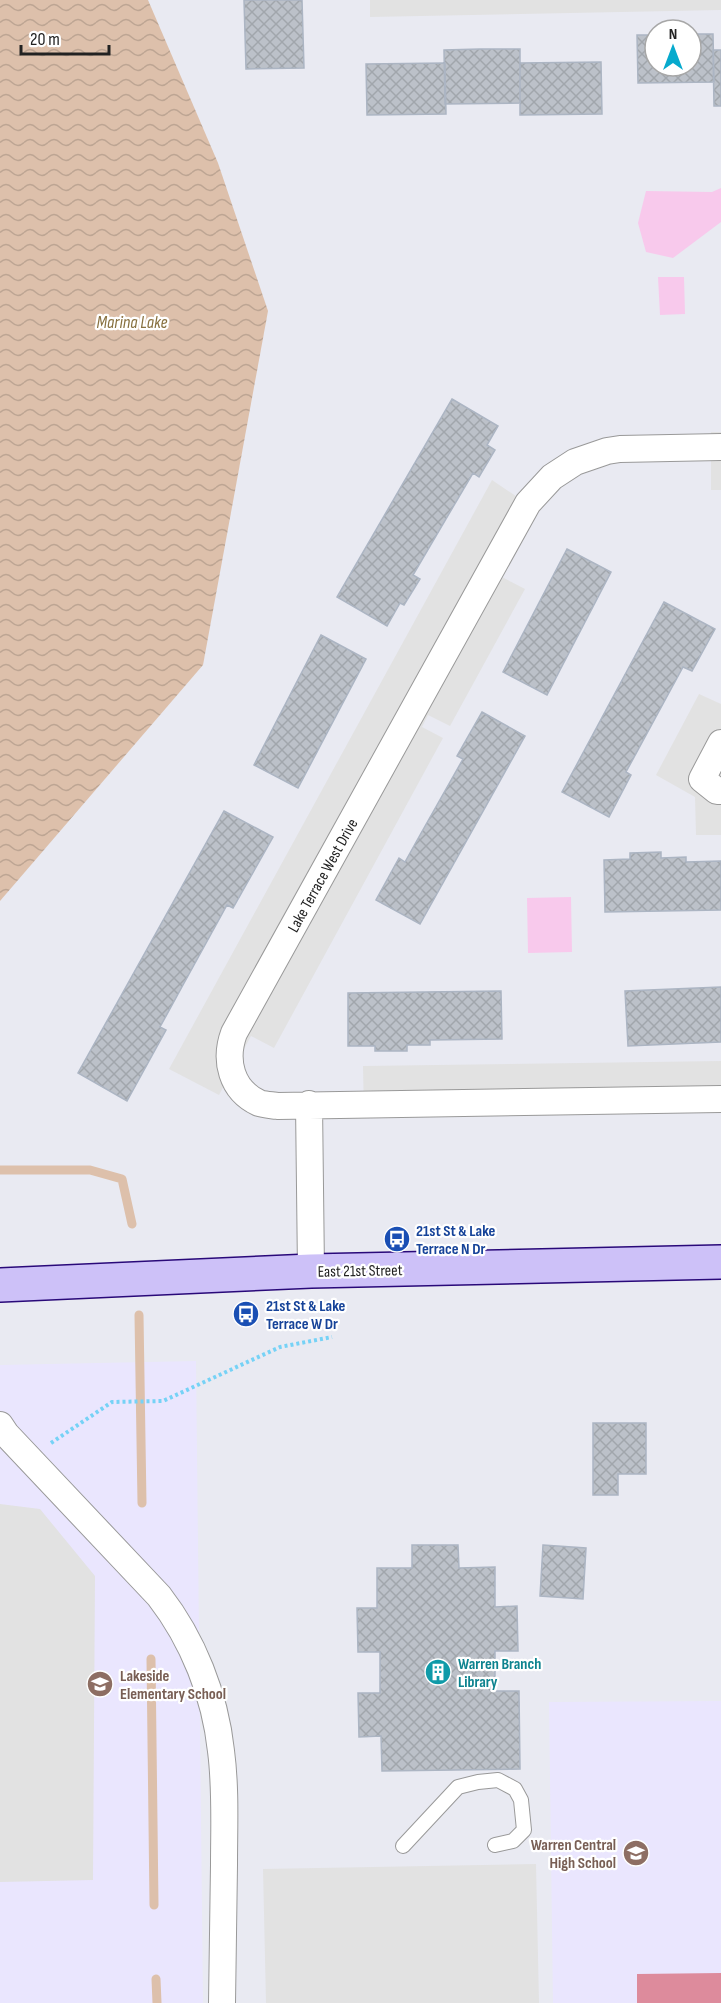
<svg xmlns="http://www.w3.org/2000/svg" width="721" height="2003" viewBox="0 0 721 2003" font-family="'Sofia Sans Condensed',sans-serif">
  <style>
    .education { fill: #eae6fe }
    .park { fill: #f8c9ec }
    .pitch { fill: #dd8b9c }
    .parking { fill: #e2e2e2 }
    .water { fill: url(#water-waves) }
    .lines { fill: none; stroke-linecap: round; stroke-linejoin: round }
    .stream { stroke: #ddc0ab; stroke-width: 9 }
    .building { fill: url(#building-cross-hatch); stroke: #acb5c3; stroke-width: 1.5 }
    .service-casing { stroke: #999; stroke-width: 16 }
    .minor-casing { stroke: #999; stroke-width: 28 }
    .secondary-casing { stroke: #290979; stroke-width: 36 }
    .path { stroke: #76d2f6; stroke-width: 4; stroke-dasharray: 3 3; stroke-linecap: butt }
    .service { stroke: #fff; stroke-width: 14 }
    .minor { stroke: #fff; stroke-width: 26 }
    .secondary { stroke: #cdc1f8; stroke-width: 33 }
    .labels { text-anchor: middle; stroke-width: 4.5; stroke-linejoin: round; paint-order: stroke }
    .street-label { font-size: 16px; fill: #222; stroke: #fff }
    .transit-label { font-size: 16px; font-weight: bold; fill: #164399; stroke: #fff; text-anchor: start }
    .culture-label { font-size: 16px; font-weight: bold; fill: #0d838f; stroke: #fff; text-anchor: start }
    .education-label { font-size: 16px; font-weight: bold; fill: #785e54; stroke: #fff; text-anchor: start }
    .water-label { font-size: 18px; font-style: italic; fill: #887140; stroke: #fff }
  </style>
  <defs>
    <pattern id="water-waves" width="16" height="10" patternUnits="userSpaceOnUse" patternTransform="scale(1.5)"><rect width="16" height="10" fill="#ddc0ab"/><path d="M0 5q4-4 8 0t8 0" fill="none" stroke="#bda593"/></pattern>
    <pattern id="building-cross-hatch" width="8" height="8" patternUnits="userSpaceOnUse" patternTransform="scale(1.5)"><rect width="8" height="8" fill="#bcc1c9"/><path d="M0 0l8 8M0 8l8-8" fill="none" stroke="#a1a6ac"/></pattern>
  </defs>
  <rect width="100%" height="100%" fill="#e9eaf2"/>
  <path class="education" d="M196,1361L203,2003H0V1365Z
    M721,1701V2003H553L549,1702Z"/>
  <path class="park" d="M721,188V222L673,258L646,252L638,223L646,191L712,192Z
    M658,277H684L685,314L660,315Z
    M571,897L572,952L528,953L527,898Z"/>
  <path class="pitch" d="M721,1973V2003H637V1974Z"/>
  <path class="parking" d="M370,0H721V10L370,17Z
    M711,432H721V490H711Z
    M492,480L538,511L502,577L525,589L450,726L428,715L422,727L443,738L274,1048L251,1036L219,1095L169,1069Z
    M699,694L721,704V835H696L695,797L656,775Z
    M721,1061V1111L364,1116L363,1066Z
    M0,1504L40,1509L95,1576L93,1880L0,1882Z
    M536,1864L539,2003H266L263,1869Z"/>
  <path class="water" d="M0,0H148L218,163L268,311L203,665L0,901Z"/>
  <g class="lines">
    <path class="stream" d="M0,1170H90L122,1179L132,1224
      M139,1315L142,1503
      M151,1659L154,1905
      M156,1979L157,2003"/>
  </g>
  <path class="building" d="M244,0H302L304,68L246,69Z
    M691,34H713L714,82L638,83L637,35H655V66H691Z
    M480,49H520V103L445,104L444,50Z
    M713,50H721V106H714Z
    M601,62L602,114L520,115V63Z
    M445,63L446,114L367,115L366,64Z
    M452,399L498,426L487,445L495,450L479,477L473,473L413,575L420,579L404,605L400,603L387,626L337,597Z
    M567,549L611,572L547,695L503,672Z
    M664,602L715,629L692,671L683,667L626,772L631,775L609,817L562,792Z
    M321,635L366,659L298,788L254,765Z
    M482,712L525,736L420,924L376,900L399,858L405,862L420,835L463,759L457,756Z
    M224,811L273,837L233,908L227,905L183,985L160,1027L166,1030L127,1101L78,1073Z
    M661,852V858L686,857V862L721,861V910L605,912L604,860L630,859V853Z
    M721,987V1042L628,1046L625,991Z
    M501,991L502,1039L430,1040V1045H407V1051H375V1046H348V993Z
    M593,1423H646V1474H618V1495H593Z
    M412,1545H458L459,1568L495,1567V1607L517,1606L518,1651H495V1691H519L520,1769L382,1771L381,1736L359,1737L358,1693H380V1652H358L357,1608H377V1568H412Z
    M543,1545L586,1548L583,1599L540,1596Z"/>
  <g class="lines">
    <defs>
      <path id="service" d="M403,1846L458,1787L478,1782L498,1780L515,1789L521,1800L524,1830L513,1841L495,1845"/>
      <path id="minor" d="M721,447L620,449L607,451L575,462L552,477L528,503L234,1033C224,1060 231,1090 259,1103C265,1105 272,1105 278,1106L721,1099
        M721,743L702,779L717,791H721
        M309,1104L311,1271
        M0,1425L6,1434L159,1596C193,1640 215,1695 221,1751C226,1789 224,1827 224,1865C223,1911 223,1957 222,2003"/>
      <path id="secondary" d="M0,1285L311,1271L721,1262"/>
    </defs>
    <use href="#service" class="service-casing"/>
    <use href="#minor" class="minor-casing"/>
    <use href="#secondary" class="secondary-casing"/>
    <path class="path" d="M51,1443L112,1402L163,1401L280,1347L332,1337"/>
    <use href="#service" class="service"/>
    <use href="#minor" class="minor"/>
    <use href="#secondary" class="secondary"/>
  </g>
  <defs>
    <symbol id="bus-disc" viewBox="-11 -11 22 22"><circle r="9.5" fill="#1a4fb4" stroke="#fff"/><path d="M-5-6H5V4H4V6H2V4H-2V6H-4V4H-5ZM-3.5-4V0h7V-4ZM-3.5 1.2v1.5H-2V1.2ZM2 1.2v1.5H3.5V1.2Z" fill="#fff"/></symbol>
    <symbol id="building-disc" viewBox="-11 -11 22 22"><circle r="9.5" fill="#0f9aa8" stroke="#fff"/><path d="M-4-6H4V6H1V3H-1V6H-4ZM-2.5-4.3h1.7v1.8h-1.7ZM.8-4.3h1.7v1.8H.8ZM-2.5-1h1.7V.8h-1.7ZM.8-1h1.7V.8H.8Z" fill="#fff"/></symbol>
    <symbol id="school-disc" viewBox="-11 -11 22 22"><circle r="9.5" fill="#8d6e63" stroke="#fff"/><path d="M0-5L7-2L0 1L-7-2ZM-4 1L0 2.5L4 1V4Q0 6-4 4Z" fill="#fff"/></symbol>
  </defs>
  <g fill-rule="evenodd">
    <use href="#bus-disc" x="382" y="1224" width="30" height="30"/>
    <use href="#bus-disc" x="231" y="1299" width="30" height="30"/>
    <use href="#building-disc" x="423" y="1657" width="30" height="30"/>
    <use href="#school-disc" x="85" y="1669" width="30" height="30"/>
    <use href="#school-disc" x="621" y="1838" width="30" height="30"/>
  </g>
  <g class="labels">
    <g class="street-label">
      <text transform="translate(322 875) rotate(-61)" y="6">Lake Terrace West Drive</text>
      <text transform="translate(360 1270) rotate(-1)" y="6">East 21st Street</text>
    </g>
    <g class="transit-label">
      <text x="416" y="1236">21st St &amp; Lake<tspan x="416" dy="18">Terrace N Dr</tspan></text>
      <text x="266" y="1311">21st St &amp; Lake<tspan x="266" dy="18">Terrace W Dr</tspan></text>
    </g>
    <g class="culture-label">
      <text x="458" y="1669">Warren Branch<tspan x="458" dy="18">Library</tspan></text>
    </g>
    <g class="education-label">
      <text x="120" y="1681">Lakeside<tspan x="120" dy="18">Elementary School</tspan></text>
      <text x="616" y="1850" text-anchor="end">Warren Central<tspan x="616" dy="18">High School</tspan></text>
    </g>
    <g class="water-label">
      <text x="132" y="328">Marina Lake</text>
    </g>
  </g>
  <g transform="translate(673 48)"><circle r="28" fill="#ffffff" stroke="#a7a7a7" stroke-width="1.5"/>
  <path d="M0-4.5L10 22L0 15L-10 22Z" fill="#07aacd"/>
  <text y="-9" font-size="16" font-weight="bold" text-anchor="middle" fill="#222222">N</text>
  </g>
  <path d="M21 45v9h88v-9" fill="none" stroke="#222222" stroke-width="3"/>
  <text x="30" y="45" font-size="18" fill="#222222" stroke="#ffffff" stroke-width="4.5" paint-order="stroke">20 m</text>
</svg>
